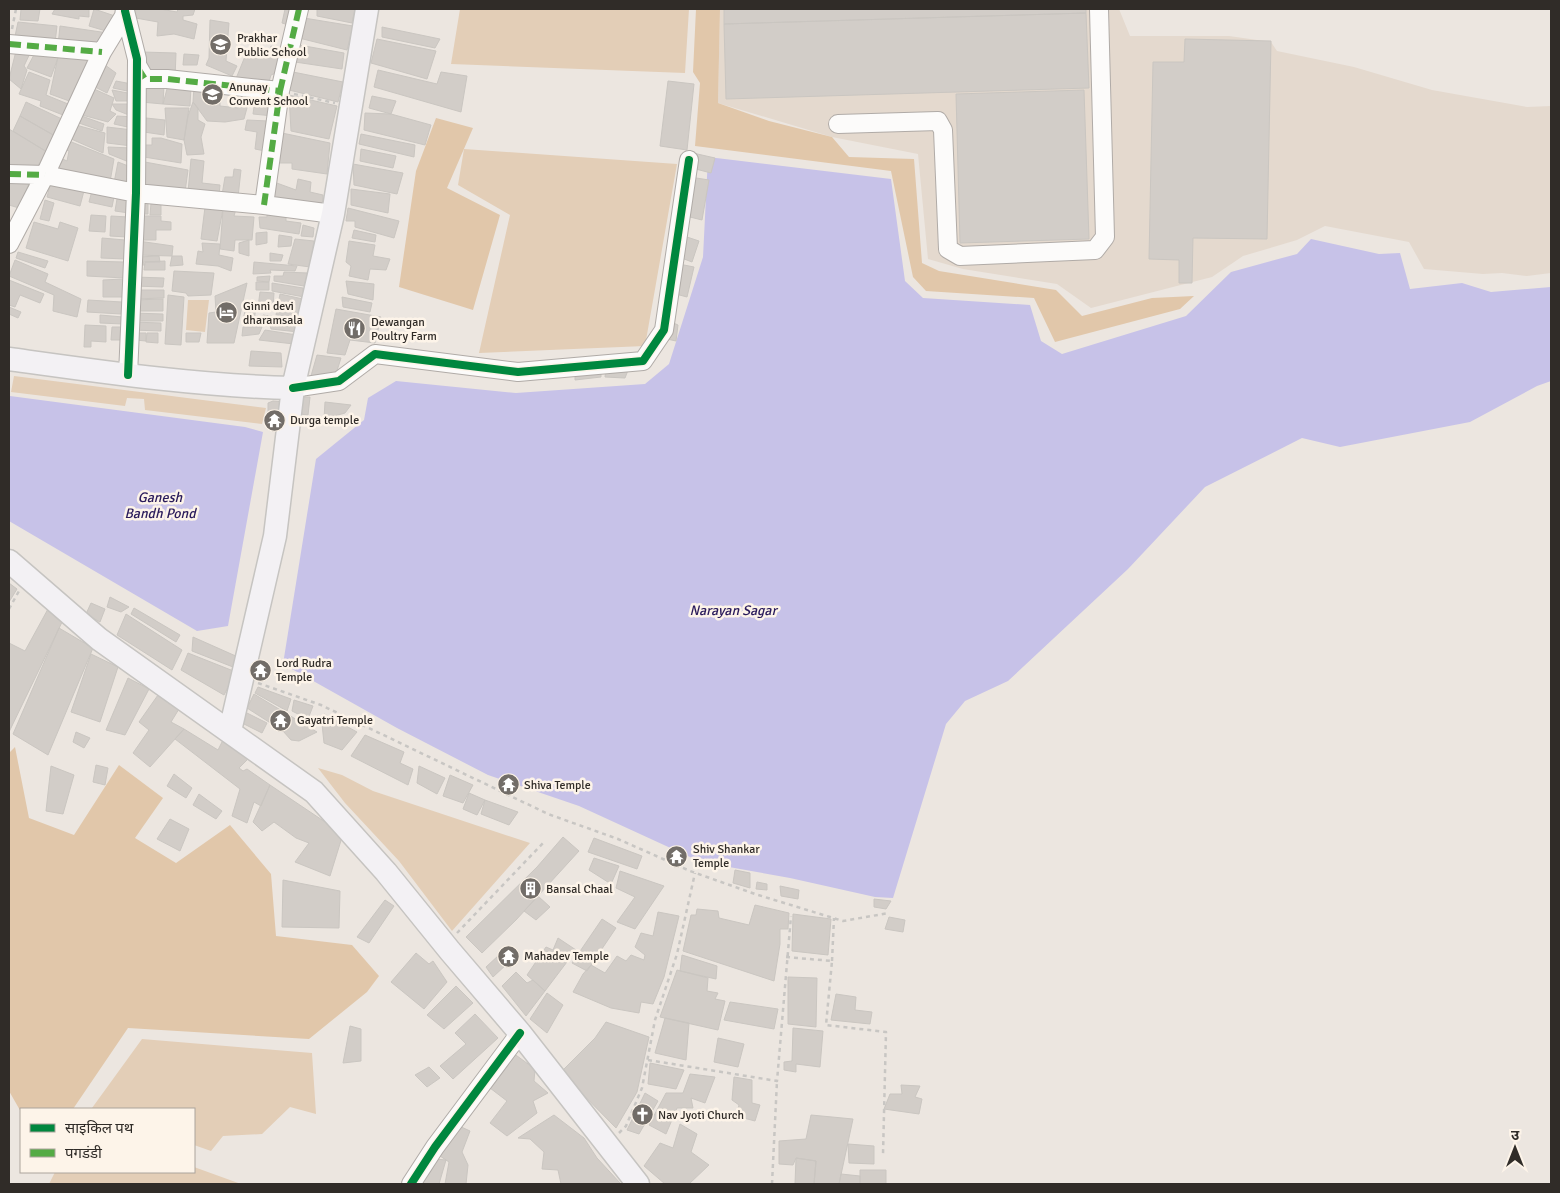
<svg xmlns="http://www.w3.org/2000/svg" width="1560" height="1193" viewBox="0 0 1560 1193" font-family="Signika,'Noto Sans Devanagari',sans-serif">
  <style>
    .built { fill: #e4d9ce }
    .green { fill: #e3ceb7 }
    .forest { fill: #e1c7aa }
    .water { fill: #c7c2e8 }
    .building { fill: #d2cdc8; stroke: #cac6c1 }
    .lines { fill: none; stroke-linecap: round; stroke-linejoin: round }
    .minor-casing { stroke: #b0aba7; stroke-width: 20 }
    .major-casing { stroke: #c6c4c1; stroke-width: 25 }
    .path { stroke: #c8c6c3; stroke-width: 2.5; stroke-dasharray: 4 4; stroke-linecap: butt }
    .minor { stroke: #fcfbfa; stroke-width: 18 }
    .major { stroke: #f3f1f4; stroke-width: 22 }
    .quiet { stroke: #54ab44; stroke-width: 6; stroke-dasharray: 12 6; stroke-linecap: butt }
    .cycleway-casing { stroke: #fdf4e9; stroke-width: 11 }
    .cycleway { stroke: #00873e; stroke-width: 8 }
    .labels { text-anchor: middle; stroke-width: 5; stroke-linejoin: round; paint-order: stroke }
    .poi-label { font-size: 12px; fill: #302c28; stroke: #fdf4e9; text-anchor: start }
    .water-label { font-size: 14px; font-style: italic; fill: #291a5b; stroke: #fdf4e9 }
  </style>
  <rect width="100%" height="100%" fill="#ece6e0"/>
  <path class="built" d="M720,9H1119L1130,36H1229L1271,42L1277,51L1354,67L1432,90L1527,107L1551,106V273L1527,276L1502,273L1483,274L1424,269L1409,242L1325,226L1297,240L1243,256L1212,277L1091,308L1057,284L963,269L928,259L918,154L832,137L718,103Z"/>
  <path class="green" d="M460,9H689L685,73L451,64Z
    M464,149L677,164L645,346L479,353L510,215L458,185Z
    M188,300H209L205,332L186,330Z
    M14,376L266,408L262,424L145,410L144,399L127,398L125,406L11,392Z
    M318,768L342,775L373,791L530,843L452,931L399,861L345,803Z
    M142,1039L312,1053L316,1114L290,1107L262,1134L223,1136L211,1151L194,1145V1109L92,1108Z
    M194,1167L241,1184H49L55,1172H194Z"/>
  <path class="forest" d="M696,9H720L718,103L769,121L832,137L849,157L914,159L922,263L939,271L1056,290L1082,316L1152,298L1194,296L1180,309L1055,342L1034,298L926,291L913,277L891,171L695,146L700,83L693,72Z
    M436,118L473,128L447,188L500,215L473,310L399,287L416,171Z
    M15,747L29,818L74,835L119,765L163,798L135,838L176,863L230,825L271,874L276,936L352,945L379,976L367,992L309,1039L128,1028L73,1109H21V1112L9,1091V753Z"/>
  <path class="water" d="M708,157L891,179L905,281L923,298L1030,305L1041,341L1062,354L1186,316L1231,272L1297,254L1311,239L1379,254L1400,253L1410,289L1462,283L1491,292L1551,287V381L1537,386L1470,422L1340,447L1302,438L1205,487L1128,569L1008,681L965,701L946,724L893,898L875,897L790,878L701,862L579,806L488,775L397,728L283,664L316,459L364,420L368,398L396,381L516,393L645,384L669,364L703,257Z
    M10,396L245,427L263,432L228,626L197,631L9,521Z"/>
  <path class="building" d="M21,9H40L38,21L20,20Z
    M55,9H89V17L79,16V19L52,14Z
    M94,9L115,16L106,31L89,26Z
    M131,9H160L177,12L178,9H195L193,15L183,16V20L197,24L194,39L174,34L157,36L158,22L130,17Z
    M285,9H295L292,26L282,23Z
    M317,9H355L352,23L317,16Z
    M724,9H1086V13L724,24Z
    M1086,13L1089,88L726,99L724,24Z
    M304,18L353,26L347,50L299,38Z
    M210,20L229,23L226,61L237,66L232,76L206,65L209,58Z
    M18,22L57,26L55,43L14,41Z
    M60,26L108,33L98,49L58,45Z
    M382,27L440,39L435,48L382,37Z
    M377,39L436,51L427,79L371,63Z
    M1185,39L1271,41L1267,239L1193,238L1192,283H1179V260L1149,259L1153,62H1184Z
    M299,45L344,53L342,69L295,62Z
    M271,46L283,51L278,72L271,75L268,85L235,81L248,49L270,53Z
    M17,47L32,49L24,66L27,70L21,89L9,79Z
    M36,51L59,55L51,77L27,68Z
    M59,52L93,55L72,102L50,94Z
    M142,52L176,53L175,78L143,70Z
    M184,54L199,55L197,65H183Z
    M101,62L116,73L107,93L95,87Z
    M378,70L437,84L441,72L467,76L461,112L374,87Z
    M29,72L50,80L46,95L68,104L63,115L40,106L41,101L19,94Z
    M293,72L343,82L338,102L289,90Z
    M116,81L137,85L132,92L113,88Z
    M668,81L694,84L687,150L660,146Z
    M143,83L164,85L163,104L141,102Z
    M168,85L191,86L190,106L163,104Z
    M194,86L220,88V106L238,108L241,104H248L244,119L225,122L207,121L193,102Z
    M94,89L114,98L110,111L116,114L108,122L82,115Z
    M112,90L133,94V101H116Z
    M1084,90L1089,239L960,243L956,94Z
    M256,92L277,95L273,116L253,114Z
    M289,95L337,106L329,139L291,131Z
    M372,96L396,101L391,114L369,108Z
    M26,102L64,120L55,136L20,116Z
    M193,102L198,108V120L205,124L201,137L204,154L187,155L184,140L188,116Z
    M112,104H135L134,117L116,110Z
    M165,108H189L184,140L167,137Z
    M365,113L391,114L431,125L425,145L364,130Z
    M79,115L104,124L102,131L76,122Z
    M20,116L55,136L47,152L13,131Z
    M117,116L134,117L132,128L114,124Z
    M146,118L165,120L164,135L144,132Z
    M247,120L268,121L265,151L255,149L257,132L245,130Z
    M76,125L105,133L103,153L69,138Z
    M107,127L133,130L132,146L107,143Z
    M9,129L47,152L37,167L9,166Z
    M282,133L330,143L327,174L292,169V163H277Z
    M361,134L415,145L414,157L359,144Z
    M152,138H161L182,144L181,163L144,157L145,145H152Z
    M69,141L114,159L110,182L56,172L58,157L67,161L69,151L63,149Z
    M108,147L132,148L134,164L109,154Z
    M361,149L396,156L393,168L360,161Z
    M693,153L715,158L711,173L692,168Z
    M191,159L204,161L202,183L220,185L219,195L188,192Z
    M118,162L136,169L132,187L114,183Z
    M145,162L188,170L185,192L142,187Z
    M353,164L403,173L397,194L354,185Z
    M234,169L241,170L238,197L222,195L225,177H233Z
    M690,177L709,180L702,220L686,216Z
    M52,178L85,187L80,206L47,197Z
    M298,179L311,182L310,192L323,195L322,209L272,201L274,182L296,190Z
    M9,180L29,183L19,208L9,205Z
    M93,187L115,192L112,207L89,202Z
    M351,189L390,194L388,213L351,205Z
    M118,193L131,195L129,213L115,211Z
    M143,199H148V214H142Z
    M45,200L54,203L49,221L40,219Z
    M151,203H161V215H150Z
    M205,207L223,209L217,241L201,239Z
    M348,208L399,221L394,238L355,227V221H346Z
    M223,209H236L234,216L254,217L252,240H235L234,251L220,249Z
    M91,215L106,216L105,232L89,231Z
    M267,215L286,217V221L301,223L299,234L260,228L259,217H267Z
    M111,216L128,217L127,237L110,236Z
    M140,216H161V221L171,222V230H156V240H140Z
    M34,222L58,229L60,222L78,228L68,261L26,248Z
    M303,225L314,228L313,237L301,236Z
    M354,230L376,235L375,242L352,238Z
    M267,232V243L256,245V233Z
    M279,235L292,237L291,246L278,247Z
    M687,237L699,241L692,262L679,257Z
    M102,238L125,240V259L101,258Z
    M295,239L314,241L310,267L288,264Z
    M249,240V256L239,253V243Z
    M138,241L173,246L172,256L137,255Z
    M349,241L375,245L373,256L390,259L386,270L370,269L368,280L349,276L351,266L346,262Z
    M202,243L220,244L219,255L233,258L231,271L218,266L196,264L198,251L203,252Z
    M18,252L48,261L45,268L16,258Z
    M270,253L283,255L281,261H270Z
    M159,256L160,262H143L145,265H139L137,257Z
    M172,256H182L183,265L170,266Z
    M15,260L48,274L45,282L81,299L77,317L53,311L54,295L9,276Z
    M87,261L124,262V278L87,276Z
    M165,261V270H144L145,262Z
    M254,262L297,266L295,271L270,270L271,273L253,274Z
    M679,264L694,267L687,297L672,293Z
    M174,271L214,273L211,295L188,296L186,293L172,291Z
    M284,272L308,273L304,286L274,281V276H283Z
    M270,276L269,282L257,281V277Z
    M135,277L164,278L163,287L134,286Z
    M123,279L124,297H103V280Z
    M9,280L44,294L40,303L20,295L15,307L9,305Z
    M346,281L374,284L373,300L348,294Z
    M256,282H269V290H256Z
    M247,283L234,343H207L209,313L216,312L215,296Z
    M272,283L303,288L304,297L272,291Z
    M133,290H164V298L133,299Z
    M260,292L274,293L273,307H258Z
    M280,294L303,299L300,318L276,315Z
    M168,295L184,297L181,345L165,344Z
    M342,297L372,303L370,312L343,307Z
    M163,299V311H133V300Z
    M88,300L122,302L121,314L87,312Z
    M246,304L256,305L254,323L243,322Z
    M9,307L21,312L18,318L9,314Z
    M336,309L381,317L375,343L350,340L345,355L327,353Z
    M133,313L163,314V321H133Z
    M100,315L123,317V324L100,323Z
    M263,315L301,321L298,332L271,329L270,325L262,324Z
    M669,321L678,325L676,341L667,339Z
    M132,322L161,323V331L132,330Z
    M85,325L106,326V342L91,341V347H84Z
    M112,327H123L122,340H111Z
    M243,327H262L259,334L242,336Z
    M265,330L297,335L294,344L259,340Z
    M135,333H146V341L135,340Z
    M147,333H158V343L146,342Z
    M186,333H201L199,342H186Z
    M251,351L281,353L282,367L249,366Z
    M317,355L341,358L335,377L311,376Z
    M630,365L625,378L605,377L606,368Z
    M601,369V377L575,380V372Z
    M303,397H310L308,415L300,414Z
    M273,401L285,402L282,415L268,414V403Z
    M325,402L351,405L345,413L324,419Z
    M268,414L281,415V424L266,426Z
    M9,583L17,589L9,602Z
    M110,597L129,607L121,612L107,607Z
    M91,603L105,609L100,622L86,614Z
    M134,608L180,635L176,642L131,614Z
    M48,609L64,618L9,732V643L25,651Z
    M126,614L182,650L172,670L117,635Z
    M59,628L93,648L48,755L13,734Z
    M193,637L238,657L233,667L192,651Z
    M188,653L236,672L224,695L181,670Z
    M91,654L118,667L100,722L71,712Z
    M255,664L269,665L265,680L251,675Z
    M128,678L149,689L125,735L106,730Z
    M258,687L291,699L287,711L255,693Z
    M254,694L317,732L299,741L291,740L283,731L247,708Z
    M158,695L179,709L171,722L184,729L150,767L133,753L149,730L139,722Z
    M294,700L313,706L308,719L292,711Z
    M247,713L267,723L262,733L240,722Z
    M324,714L357,732L342,750L324,743L322,724Z
    M184,729L218,750L223,740L250,757L239,768L243,771L247,769L270,785L261,806L254,802L247,823L232,816L240,789L175,739Z
    M76,732L90,738L84,748L73,742Z
    M365,735L404,752L400,763L413,769L408,785L351,756Z
    M96,765L108,768L105,785L93,782Z
    M51,766L74,775L63,814L46,811Z
    M419,766L445,778L437,794L417,783Z
    M174,774L192,788L186,798L167,786Z
    M450,775L473,785L463,803L443,796Z
    M270,785L343,834L330,876L295,862L309,843L296,838L274,822L262,831L253,822Z
    M469,793L485,800L477,815L463,809Z
    M199,794L222,811L216,819L193,805Z
    M485,800L518,812L509,825L481,814Z
    M170,819L189,829L180,851L157,839Z
    M563,837L579,851L516,920L482,953L466,937L537,867Z
    M594,838L642,856L637,869L588,852Z
    M594,858L619,866L611,884L589,870Z
    M735,870L750,873V888L733,883Z
    M620,871L664,886L635,929L617,922L635,897L616,888Z
    M283,880L340,891L339,928L282,927Z
    M757,882L767,884V890L756,889Z
    M780,886L799,890L798,899L781,896Z
    M538,896L550,907L536,920L524,911Z
    M874,899L891,901L886,909L874,907Z
    M385,900L394,906L369,943L357,937Z
    M755,905L789,913L788,929H780V944L774,981L683,951L691,915H696L697,909L718,911L719,918L749,925Z
    M658,912L679,916L664,977L653,1004L641,1002L639,1013L611,1008L573,992L583,974L591,965L605,973L617,956L626,961L631,955L644,960L645,955L635,947L641,933L653,936Z
    M793,914L831,919L828,955L792,951Z
    M889,917L905,920L903,932L885,929Z
    M602,919L616,928L587,971L572,963Z
    M558,938L576,950L545,991L527,975L546,947L553,950Z
    M507,949L515,957L508,962L501,955Z
    M416,953L429,964L433,961L447,982L424,1009L391,982Z
    M499,955L508,963L493,977L486,967Z
    M682,955L717,966L716,979L680,971Z
    M677,970L708,978L707,991L718,993L715,999L725,1001L718,1030L660,1017Z
    M516,972L527,983L533,980L545,991L526,1016L502,986Z
    M788,977L817,978L816,1027L788,1024Z
    M456,986L473,1003L444,1029L427,1015Z
    M547,993L563,1005L547,1033L530,1019Z
    M836,994L856,997L855,1010L872,1012L870,1024L831,1020Z
    M730,1002L778,1009L774,1029L724,1020Z
    M475,1014L498,1038L453,1079L440,1066L466,1044L455,1033Z
    M665,1018L689,1023L686,1060L655,1053Z
    M606,1022L649,1037L637,1092L616,1128L561,1072L595,1038Z
    M350,1026L361,1029V1061L343,1063Z
    M793,1028L823,1031L820,1067L796,1064V1072L784,1070V1062L792,1061Z
    M718,1038L744,1044L738,1067L714,1062Z
    M513,1053L535,1069L534,1081L548,1093L533,1101L537,1113L507,1136L490,1123L507,1101L490,1088Z
    M650,1063L684,1070L676,1089L648,1084Z
    M429,1067L440,1078L427,1087L415,1075Z
    M690,1074L715,1077L705,1103L691,1098L693,1108H677L666,1134L649,1125L666,1093H683Z
    M734,1077L752,1080V1103L760,1105L755,1121L736,1116L739,1105L732,1100Z
    M901,1085L920,1086L915,1097L922,1099L919,1114L884,1109L890,1094H902Z
    M645,1093L658,1101L639,1134L627,1130Z
    M554,1115L584,1138L597,1158L621,1184H561L558,1170L542,1169L544,1152L530,1139L518,1138Z
    M811,1115L853,1119L839,1184H814L816,1161L796,1158L793,1165L779,1164V1141L806,1139Z
    M680,1124L697,1134L691,1152L709,1165L689,1184H665L644,1166L660,1143L673,1148Z
    M457,1125L470,1131L462,1152L468,1165L466,1184H445L449,1162L440,1156Z
    M848,1144L874,1146V1164L849,1163Z
    M796,1158L816,1161L814,1184H795Z
    M435,1159L446,1160L439,1184H418Z
    M860,1170H886V1184H860Z
    M841,1174L860,1176V1184H839Z"/>
  <g class="lines">
    <defs>
      <path id="minor" d="M125,11L137,59L136,193L128,375
        M9,44L102,52
        M137,65L145,79H167L280,91L264,205
        M280,91L299,9
        M838,124L938,121L943,130L948,249L960,256L1095,250L1105,237L1099,9
        M9,174L45,175L136,193L264,205L333,214
        M9,244L45,175L102,52L124,16L125,9
        M293,388L339,381L375,354L518,372L643,361L664,330L689,160
        M411,1184L435,1147L520,1033"/>
      <path id="major" d="M9,359C103,372 198,386 293,388L333,214L367,9
        M9,561L99,639L314,792L386,872L450,951L520,1033L638,1184
        M230,731L275,536L293,388"/>
    </defs>
    <use href="#minor" class="minor-casing"/>
    <use href="#major" class="major-casing"/>
    <path class="path" d="M12,29L16,9
      M294,94L335,103
      M9,609L19,591
      M258,683L321,705L548,814L618,839L690,871L755,894L843,921L889,913
      M457,933L544,842
      M786,957L832,961L826,1025L886,1032L883,1155
      M832,961L834,918
      M648,1060L777,1081L791,916
      M619,1133L626,1126L642,1088L655,1020L677,954L695,873
      M772,1184L777,1081"/>
    <use href="#minor" class="minor"/>
    <use href="#major" class="major"/>
    <path class="quiet" d="M9,44L102,52
      M138,68L145,79H167L280,91L264,205
      M280,91L299,9
      M9,174L45,175"/>
    <defs>
      <path id="cycleway" d="M125,11L137,59L136,193L128,375
        M293,388L339,381L375,354L518,372L643,361L664,330L689,160
        M411,1184L435,1147L520,1033"/>
    </defs>
    <use href="#cycleway" class="cycleway-casing"/>
    <use href="#cycleway" class="cycleway"/>
  </g>
  <defs>
    <symbol id="school-disc" viewBox="-11 -11 22 22"><circle r="9.5" fill="#726d68" stroke="#fdf4e9"/><path d="M0-5L7-2L0 1L-7-2ZM-4 1L0 2.5L4 1V4Q0 6-4 4Z" fill="#fff"/></symbol>
    <symbol id="hotel-disc" viewBox="-11 -11 22 22"><circle r="9.5" fill="#726d68" stroke="#fdf4e9"/><path d="M-6-4.5h1.5V1H6V5H4.5V3h-9V5H-6ZM-4 0a1.8 1.8 0 1 1 3.6 0ZM.5 0V-2.5h3Q6-2.5 6 0Z" fill="#fff"/></symbol>
    <symbol id="restaurant-disc" viewBox="-11 -11 22 22"><circle r="9.5" fill="#726d68" stroke="#fdf4e9"/><path d="M-5-6h1v4h1v-4h1v4h1v-4h1v5L-1.5 .5V6h-2V.5L-5-1ZM5-6V6H3V1.5H1.5Q1.5-4 5-6Z" fill="#fff"/></symbol>
    <symbol id="temple-disc" viewBox="-11 -11 22 22"><circle r="9.5" fill="#726d68" stroke="#fdf4e9"/><path d="M0-6L5-2H3V0L6.5 2.5H4V6H1.5V3h-3V6H-4V2.5H-6.5L-3 0V-2H-5Z" fill="#fff"/></symbol>
    <symbol id="building-disc" viewBox="-11 -11 22 22"><circle r="9.5" fill="#726d68" stroke="#fdf4e9"/><path d="M-4-6H4V6H1V3H-1V6H-4ZM-2.5-4.3h1.7v1.8h-1.7ZM.8-4.3h1.7v1.8H.8ZM-2.5-1h1.7V.8h-1.7ZM.8-1h1.7V.8H.8Z" fill="#fff"/></symbol>
    <symbol id="church-disc" viewBox="-11 -11 22 22"><circle r="9.5" fill="#726d68" stroke="#fdf4e9"/><path d="M-1.2-6h2.4v3.5h3.3v2.4h-3.3V6h-2.4V-.1h-3.3v-2.4h3.3Z" fill="#fff"/></symbol>
  </defs>
  <g fill-rule="evenodd">
    <use href="#school-disc" x="208" y="32" width="25" height="25"/>
    <use href="#school-disc" x="200" y="82" width="25" height="25"/>
    <use href="#hotel-disc" x="214" y="300" width="25" height="25"/>
    <use href="#restaurant-disc" x="342" y="316" width="25" height="25"/>
    <use href="#temple-disc" x="262" y="408" width="25" height="25"/>
    <use href="#temple-disc" x="248" y="658" width="25" height="25"/>
    <use href="#temple-disc" x="268" y="708" width="25" height="25"/>
    <use href="#temple-disc" x="496" y="772" width="25" height="25"/>
    <use href="#temple-disc" x="664" y="844" width="25" height="25"/>
    <use href="#building-disc" x="518" y="876" width="25" height="25"/>
    <use href="#temple-disc" x="496" y="944" width="25" height="25"/>
    <use href="#church-disc" x="630" y="1102" width="25" height="25"/>
  </g>
  <g class="labels">
    <g class="poi-label">
      <text x="237" y="42">Prakhar<tspan x="237" dy="14">Public School</tspan></text>
      <text x="229" y="91">Anunay<tspan x="229" dy="14">Convent School</tspan></text>
      <text x="243" y="310">Ginni devi<tspan x="243" dy="14">dharamsala</tspan></text>
      <text x="371" y="326">Dewangan<tspan x="371" dy="14">Poultry Farm</tspan></text>
      <text x="290" y="424">Durga temple</text>
      <text x="276" y="667">Lord Rudra<tspan x="276" dy="14">Temple</tspan></text>
      <text x="297" y="724">Gayatri Temple</text>
      <text x="524" y="789">Shiva Temple</text>
      <text x="693" y="853">Shiv Shankar<tspan x="693" dy="14">Temple</tspan></text>
      <text x="546" y="893">Bansal Chaal</text>
      <text x="524" y="960">Mahadev Temple</text>
      <text x="658" y="1119">Nav Jyoti Church</text>
    </g>
    <g class="water-label">
      <text x="160" y="502">Ganesh<tspan x="160" dy="16">Bandh Pond</tspan></text>
      <text x="733" y="615">Narayan Sagar</text>
    </g>
  </g>
  <rect width="1560" height="1193" fill="none" stroke="#302c28" stroke-width="20"/>
  <rect x="20" y="1108" width="175" height="65" fill="#fdf4e9" stroke="#aba49c"/>
  <rect x="30" y="1124" width="25" height="8" fill="#00873e" stroke="#aba49c"/>
  <text x="65" y="1133" font-size="15" fill="#302c28">साइकिल पथ</text>
  <rect x="30" y="1149" width="25" height="8" fill="#54ab44" stroke="#aba49c"/>
  <text x="65" y="1158" font-size="15" fill="#302c28">पगडंडी</text>
  <g transform="translate(1515 1148)" stroke="#fdf4e9" stroke-width="4" paint-order="stroke">
  <path d="M0-4L9 19L0 12L-9 19Z" fill="#302c28"/>
  <text y="-8" font-size="14" font-weight="bold" text-anchor="middle" fill="#302c28">उ</text>
  </g>
</svg>
